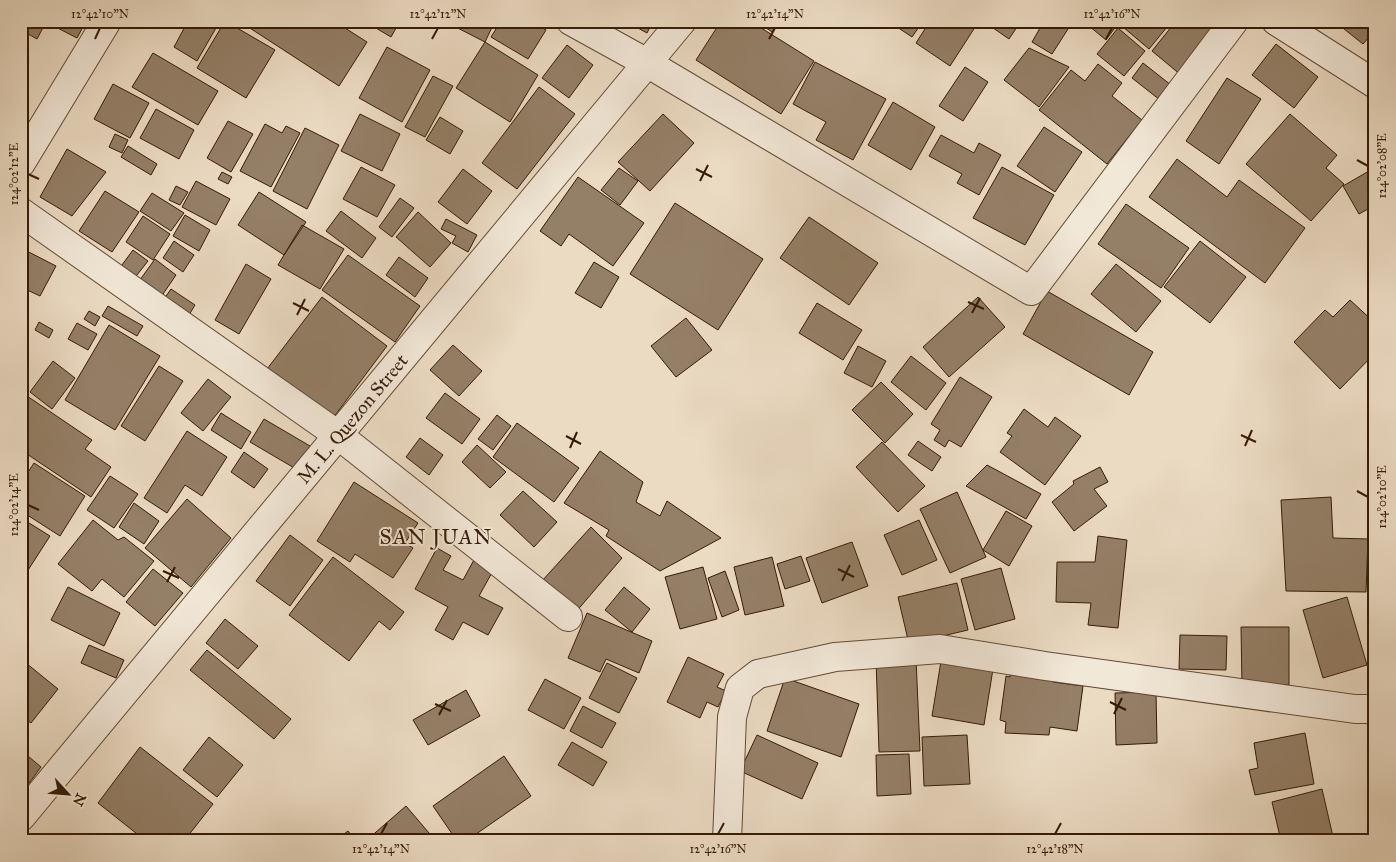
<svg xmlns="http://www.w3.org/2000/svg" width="1396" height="862" viewBox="0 0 1396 862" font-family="'IM FELL Great Primer',serif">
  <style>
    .building { fill: #947f67; stroke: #361b04 }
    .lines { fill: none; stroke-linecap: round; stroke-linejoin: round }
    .minor-casing { stroke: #634b34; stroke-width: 30 }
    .minor { stroke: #f2e8d8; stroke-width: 28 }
    .ticks { fill: none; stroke: #361b04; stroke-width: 2 }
    .labels { text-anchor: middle; stroke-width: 4; stroke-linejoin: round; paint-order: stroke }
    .street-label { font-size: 19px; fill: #361b04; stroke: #f2e8d8 }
    .quarter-label { font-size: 21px; letter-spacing: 1px; fill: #361b04; stroke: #f2e8d8 }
    .neatline { fill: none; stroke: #361b04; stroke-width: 2 }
    .ticks-label { font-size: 12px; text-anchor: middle; fill: #361b04 }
  </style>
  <rect width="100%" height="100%" fill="#ebdbc3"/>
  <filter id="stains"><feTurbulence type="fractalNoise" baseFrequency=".004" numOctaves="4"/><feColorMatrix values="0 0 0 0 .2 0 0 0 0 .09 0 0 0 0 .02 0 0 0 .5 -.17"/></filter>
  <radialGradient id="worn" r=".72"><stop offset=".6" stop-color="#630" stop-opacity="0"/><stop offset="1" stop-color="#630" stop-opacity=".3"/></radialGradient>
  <path class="building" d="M21,21H86L77,38L46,22L37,39L21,30Z
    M188,21H220L197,61L174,47Z
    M225,21L275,50L246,98L197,68Z
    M239,21H334L367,42L339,86Z
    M364,21H400L391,37Z
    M444,21H495L485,42Z
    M501,21H531L546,30L528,59L491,37Z
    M625,21H653L647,33Z
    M721,21H750L814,61L781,114L696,60Z
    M756,21H779L772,32Z
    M888,21H923L912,37Z
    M930,21H979L950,66L916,43Z
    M987,21H1021L1009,39L986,23Z
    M1044,21H1056L1068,29L1052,54L1032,42Z
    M1083,21H1120L1106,40Z
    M1127,21H1172L1149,49L1123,27Z
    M1176,21H1225L1181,75L1152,51Z
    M1334,21H1375V30L1363,44Z
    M1118,28L1145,51L1124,76L1097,54Z
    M485,42L538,75L510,122L456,88Z
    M1276,44L1318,77L1294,108L1252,75Z
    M567,45L593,65L569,98L542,78Z
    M387,47L430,70L402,122L359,98Z
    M1029,48L1069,67L1039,107L1004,80Z
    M153,53L218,91L198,125L132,87Z
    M815,62L886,99L853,160L816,140L826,122L793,104Z
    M1143,63L1171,85L1160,100L1132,78Z
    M1098,64L1122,83L1112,96L1142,120L1107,164L1039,110L1071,70L1085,81Z
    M965,67L988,82L963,121L939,106Z
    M433,76L453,86L425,137L405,127Z
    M1227,78L1261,99L1219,164L1186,141Z
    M113,84L149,103L130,138L94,119Z
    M539,87L575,114L517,189L482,163Z
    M893,102L935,127L911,170L868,145Z
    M156,109L194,130L179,159L140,138Z
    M360,114L400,134L382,171L341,151Z
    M663,114L694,143L650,191L618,162Z
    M1290,114L1337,155L1326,168L1344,184L1311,221L1246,164Z
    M440,117L463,131L450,154L426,140Z
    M228,121L253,134L231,172L207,158Z
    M265,124L282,133L286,126L300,133L271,187L240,171Z
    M1044,127L1082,152L1055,192L1017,166Z
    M305,128L339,145L307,209L273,191Z
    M115,134L128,140L122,153L109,147Z
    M941,135L974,153L979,143L1001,155L979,195L957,183L962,174L929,156Z
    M128,146L157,164L151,175L121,157Z
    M67,149L106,172L72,216L40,197Z
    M1177,159L1227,197L1239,180L1305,228L1265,283L1149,197Z
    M361,167L395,185L377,217L343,199Z
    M1002,167L1054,195L1025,245L973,218Z
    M619,168L638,181L620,205L601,190Z
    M463,169L492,191L467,224L438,202Z
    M1369,171L1375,181V205L1359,214L1343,186Z
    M222,172L232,177L228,184L218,179Z
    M578,177L644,223L613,266L569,234L561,246L540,231Z
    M196,181L230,199L216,225L182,207Z
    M176,186L188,192L180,205L169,200Z
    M105,191L139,212L112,252L79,231Z
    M259,192L306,222L284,255L238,225Z
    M152,193L184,213L171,231L140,211Z
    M400,198L414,208L392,237L379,227Z
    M675,203L763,259L718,330L630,274Z
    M1126,204L1189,248L1161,288L1098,244Z
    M341,211L376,238L362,258L326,231Z
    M418,212L451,243L430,267L396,237Z
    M185,215L210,230L199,251L173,236Z
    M143,216L170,234L153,260L126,242Z
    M809,217L878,263L849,305L780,258Z
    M446,219L477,235L468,252L452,243L456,236L441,229Z
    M302,225L344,249L320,289L278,265Z
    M174,241L194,255L183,272L163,258Z
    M1200,241L1246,277L1210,323L1164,287Z
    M21,248L56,266L40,296L21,287Z
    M133,250L148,261L133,280L119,269Z
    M348,255L420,306L395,342L322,290Z
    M399,257L428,278L415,297L386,275Z
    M155,259L176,275L159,300L137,284Z
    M594,262L619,277L601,308L575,293Z
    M246,264L271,279L239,334L215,320Z
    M1116,264L1161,301L1136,332L1091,294Z
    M171,289L195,305L189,315L164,299Z
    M21,291L27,294L21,305Z
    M1047,291L1153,352L1129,395L1023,334Z
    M322,297L387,346L330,422L264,373Z
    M978,297L1005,327L949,377L923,347Z
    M1350,300L1375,323V353L1340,389L1294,342L1325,310L1333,317Z
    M817,303L862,330L843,360L799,333Z
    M108,306L143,326L137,336L102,316Z
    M89,311L100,317L95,326L84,319Z
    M686,318L712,350L676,377L651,346Z
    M22,320L27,323L21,335V322Z
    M39,322L53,330L49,338L35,330Z
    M77,323L97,334L88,350L68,339Z
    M109,325L160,356L115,430L65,400Z
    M453,345L482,371L459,396L430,370Z
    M858,346L886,361L872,387L844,373Z
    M911,356L946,383L926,410L891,382Z
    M53,361L75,378L52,409L30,392Z
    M159,366L183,381L145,441L121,426Z
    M960,377L992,397L961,447L949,440L945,447L934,440L940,430L931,424Z
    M208,379L231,397L203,431L181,413Z
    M881,382L913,414L885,443L852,410Z
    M445,393L480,419L462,444L426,418Z
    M27,396L92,440L85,449L111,467L91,497L21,450V405Z
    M1024,409L1048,427L1055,417L1081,436L1045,485L1000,452L1012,436L1007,433Z
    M221,413L251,432L241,449L211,430Z
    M497,415L511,426L493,450L478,439Z
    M264,419L310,446L296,469L250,442Z
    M517,423L579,468L554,502L493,457Z
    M187,431L227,457L202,496L185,485L167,513L144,498Z
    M420,438L443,455L429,475L406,457Z
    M918,441L941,457L932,471L908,455Z
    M882,442L925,486L898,512L856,467Z
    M477,445L506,472L490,488L462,462Z
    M600,451L643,482L636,502L660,516L667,501L721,538L660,571L606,536L609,530L564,503Z
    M244,452L268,469L254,488L231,472Z
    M34,463L85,496L60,536L21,511V483Z
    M987,465L1041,494L1026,519L966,486Z
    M1100,467L1108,482L1094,489L1107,506L1074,531L1052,502L1074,484L1073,481Z
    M110,476L138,494L114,528L87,510Z
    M354,482L418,523L405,543L413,548L393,578L355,554L350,562L317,541Z
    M523,491L557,522L534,547L500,515Z
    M957,492L986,557L950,573L920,509Z
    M1331,497L1333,538L1368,539L1366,592L1286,591L1281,500Z
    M187,499L231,538L191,587L145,548Z
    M134,503L159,521L144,544L119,527Z
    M1006,511L1032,526L1009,566L983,550Z
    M21,518L50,536L21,581Z
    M93,520L118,540L124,537L154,561L124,597L102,579L92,591L58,564Z
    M919,520L937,560L902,575L884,535Z
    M591,527L622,558L575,613L541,582Z
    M290,535L323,560L290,606L256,581Z
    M1098,536L1127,540L1118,628L1088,625L1091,603L1056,602L1057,562H1095Z
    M852,542L868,586L822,603L806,558Z
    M437,548L451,556L443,570L463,580L475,558L494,569L479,596L503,608L488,635L463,622L453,640L435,630L448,607L415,589Z
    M801,556L810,581L785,589L777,564Z
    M333,557L404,612L390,630L379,621L349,661L289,615Z
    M772,557L784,606L745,615L734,567Z
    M703,567L717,619L680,629L665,577Z
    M1001,568L1015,619L975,630L961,579Z
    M153,569L183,593L155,626L126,602Z
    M725,571L739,610L722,617L708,578Z
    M957,583L968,630L909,644L898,597Z
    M68,587L120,613L104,646L51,620Z
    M624,587L650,609L632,632L605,610Z
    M1347,597L1367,665L1323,678L1303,610Z
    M587,613L652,641L639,673L606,659L600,672L568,658Z
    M225,619L258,646L238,669L206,643Z
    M1241,627H1289V685L1242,686Z
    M1180,635L1227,636L1226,670L1179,669Z
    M89,645L124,660L116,678L81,663Z
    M207,650L291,719L274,739L190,670Z
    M688,657L724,674L717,687L726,691L718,707L707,702L700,718L667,702Z
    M916,658L920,751L879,752L876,659Z
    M21,659L58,689L31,723L21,715Z
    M941,661L993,669L984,725L932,716Z
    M607,663L637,678L619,713L589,698Z
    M1010,669L1054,672L1053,682L1083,686L1077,731L1050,727L1049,735L1005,733L1006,722L1000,720L1006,676L1010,677Z
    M785,678L859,704L841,757L767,731Z
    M545,679L581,698L564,729L528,710Z
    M466,690L480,716L428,745L413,720Z
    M1156,692L1157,743L1116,745L1115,693Z
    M583,706L616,723L602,748L570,731Z
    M1305,733L1314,784L1255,795L1249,770L1258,768L1254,743Z
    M757,735L818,763L802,799L740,771Z
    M967,735L970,784L924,786L922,737Z
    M209,737L243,765L217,797L183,770Z
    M572,742L607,762L593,786L558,765Z
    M140,747L213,804L184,841H146L98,803Z
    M22,751L41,767L24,790L21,788Z
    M909,754L911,794L877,796L876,755Z
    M504,756L531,796L466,841H457L433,806Z
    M1322,789L1334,841H1281L1272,802Z
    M406,806L429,833L420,841H370L368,839Z
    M348,831L356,841H335Z"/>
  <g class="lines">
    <defs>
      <g id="minor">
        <path d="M571,21L647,63L1031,291L1234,21"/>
        <path d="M1276,21L1375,84"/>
        <path d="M21,163L107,21"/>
        <path d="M21,212L338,435L568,617"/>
        <path id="s1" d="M21,817L682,21"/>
        <path d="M727,841L732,717L740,688L758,674L835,657L940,649L1045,666L1355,709H1375"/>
      </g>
    </defs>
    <use href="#minor" class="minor-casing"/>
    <use href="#minor" class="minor"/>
  </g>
  <path class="ticks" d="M95,39L100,28M432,39L438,28M769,39L775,28M1106,39L1112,28M1357,160L1368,166M696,169L712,177M28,174L39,179M700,181L708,165M968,302L984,309M293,303L309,311M972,313L980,298M297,315L305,299M1241,435L1256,442M566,436L581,444M1245,446L1252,430M570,448L577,432M1357,491L1368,497M28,505L39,510M838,569L854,577M163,571L179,578M842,581L850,565M167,582L175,567M1110,702L1126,710M435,704L451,711M1114,714L1122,698M439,715L447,700M381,834L387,823M718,834L724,823M1055,834L1061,823"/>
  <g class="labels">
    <g class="street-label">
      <text dy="7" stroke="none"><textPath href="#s1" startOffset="518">M. L. Quezon Street</textPath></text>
    </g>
    <g class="quarter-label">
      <text x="436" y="544">SAN JUAN</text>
    </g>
  </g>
  <rect width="1396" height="862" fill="none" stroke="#ebdbc3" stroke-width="55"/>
  <g transform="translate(68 794) rotate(116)" stroke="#f2e8d8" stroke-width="4" paint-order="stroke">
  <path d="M0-4L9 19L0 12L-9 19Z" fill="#361b04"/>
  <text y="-8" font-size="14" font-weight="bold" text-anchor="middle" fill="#361b04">N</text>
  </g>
  <rect x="28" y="28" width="1340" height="806" class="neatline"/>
  <g class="ticks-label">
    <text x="100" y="18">12°42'10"N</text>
    <text x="438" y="18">12°42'12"N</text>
    <text x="775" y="18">12°42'14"N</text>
    <text x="1112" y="18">12°42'16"N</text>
    <text transform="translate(1382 166) rotate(-90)" y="4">124°02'08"E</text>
    <text transform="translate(14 174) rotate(-90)" y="4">124°02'12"E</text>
    <text transform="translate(1382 497) rotate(-90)" y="4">124°02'10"E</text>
    <text transform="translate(14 505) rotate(-90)" y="4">124°02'14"E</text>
    <text x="381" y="853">12°42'14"N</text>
    <text x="718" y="853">12°42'16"N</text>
    <text x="1055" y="853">12°42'18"N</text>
  </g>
  <rect width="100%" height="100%" filter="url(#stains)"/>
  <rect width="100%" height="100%" fill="url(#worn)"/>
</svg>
